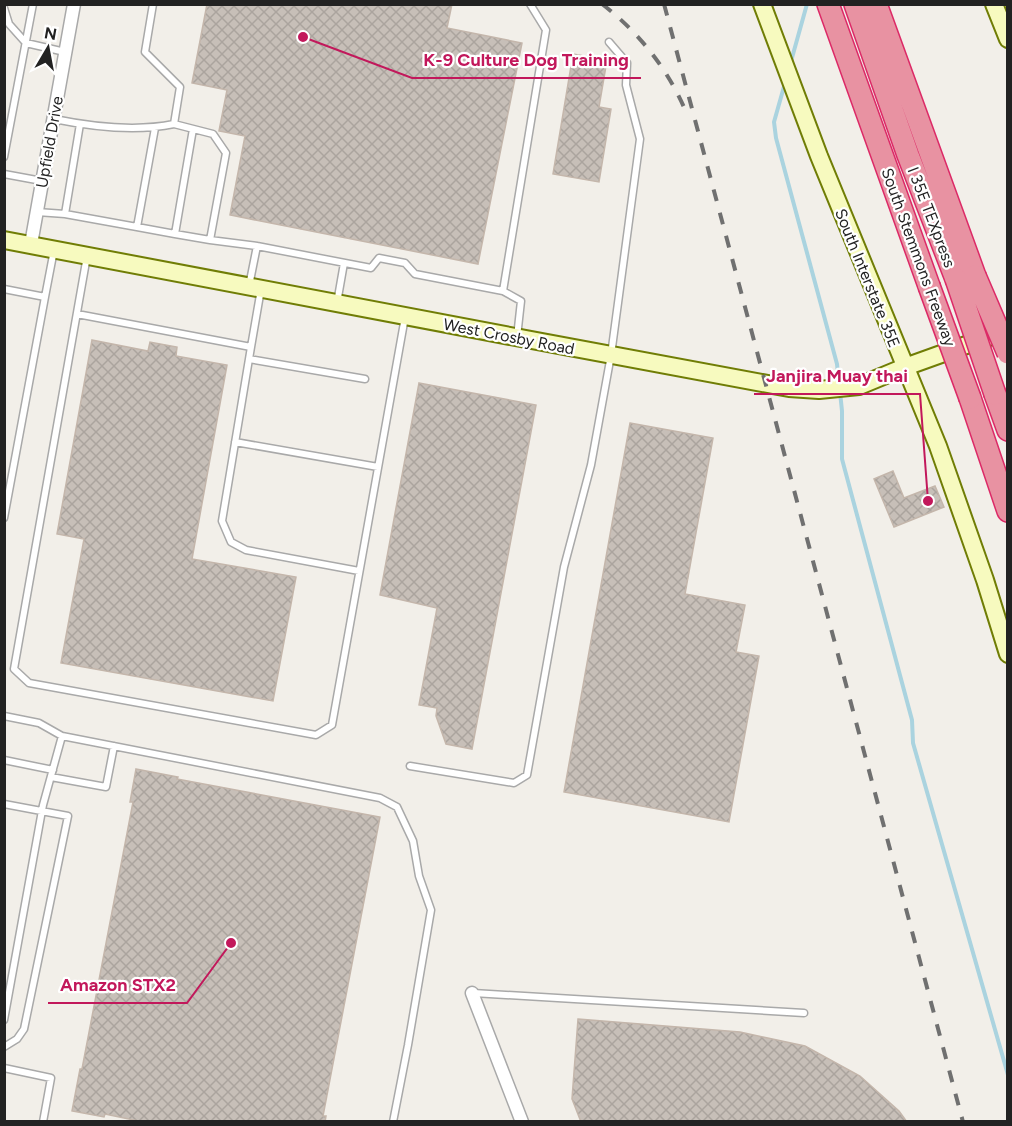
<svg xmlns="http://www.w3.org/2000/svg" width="1012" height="1126" viewBox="0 0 1012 1126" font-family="Figtree,sans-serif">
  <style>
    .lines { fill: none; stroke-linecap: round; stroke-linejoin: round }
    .stream { stroke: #aad3df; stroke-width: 4 }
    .building { fill: url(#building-cross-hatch); stroke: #c4b6ab; stroke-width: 1.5 }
    .lane-casing { stroke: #a9a9a9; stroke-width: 9 }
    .street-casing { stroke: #a9a9a9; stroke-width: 15 }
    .secondary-casing { stroke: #707d05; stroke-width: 20 }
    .highway-casing { stroke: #dc2a67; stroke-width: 24 }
    .lane { stroke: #fff; stroke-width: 6 }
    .street { stroke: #fff; stroke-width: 12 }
    .secondary { stroke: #f7fabf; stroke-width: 16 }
    .highway { stroke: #e892a2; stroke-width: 21 }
    .rail { stroke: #707070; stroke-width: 4; stroke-dasharray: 12 12; stroke-linecap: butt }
    .highway-bridge-casing { stroke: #dc2a67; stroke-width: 24; stroke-linecap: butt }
    .highway-bridge { stroke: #e892a2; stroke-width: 21 }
    .labels { text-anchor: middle; stroke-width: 4.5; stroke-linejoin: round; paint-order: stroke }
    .street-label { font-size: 16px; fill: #222; stroke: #fff }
    .leader { fill: none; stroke: #c2185b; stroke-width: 2 }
    .callout-dot { fill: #c2185b; stroke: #fff; stroke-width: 2 }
    .callout-label { font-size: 18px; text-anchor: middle; font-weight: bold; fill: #c2185b; stroke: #fff; stroke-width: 4.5; stroke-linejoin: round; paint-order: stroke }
  </style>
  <defs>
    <pattern id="building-cross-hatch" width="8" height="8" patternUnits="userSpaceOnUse" patternTransform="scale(1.5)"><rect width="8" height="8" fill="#c7bfb8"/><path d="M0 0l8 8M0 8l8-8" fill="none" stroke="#aba49e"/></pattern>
  </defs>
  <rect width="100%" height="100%" fill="#f2efe9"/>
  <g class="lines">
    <path class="stream" d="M790,65L807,4
      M785,83L774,122L776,138L837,364L839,384
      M840,392L842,411V459L912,720L913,743L1008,1075"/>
  </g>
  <path class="building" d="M207,4H452L447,28L522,43L478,264L230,215L245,136L219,131L227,90L192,83Z
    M573,54L607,60L599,107L611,109L599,182L553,174Z
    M92,340L148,351L150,342L177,347L176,356L227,365L192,559L296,577L273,701L61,663L84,539L57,534Z
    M419,383L536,405L472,749L446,744L436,716L437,708L419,705L437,608L380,595Z
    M630,423L713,438L685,594L745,605L736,652L759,656L729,822L564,792Z
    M893,471L904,498L935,486L944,507L894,527L874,479Z
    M136,769L178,777L177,779L380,817L323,1116H326L325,1122H143L105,1114L104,1117L72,1111L80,1069H82L133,802H130Z
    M578,1019L740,1032L805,1046L860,1076L899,1111L907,1122H581L572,1099Z"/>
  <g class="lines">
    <defs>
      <path id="lane" d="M153,4L145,52L180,87L174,124L213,134L226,153L210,240L257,246L371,268L379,258L405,263L415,274L503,291L521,301L517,337
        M4,8L9,24L26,43L65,52
        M54,119C93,127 135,132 174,124
        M155,128L137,227L175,234L193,129
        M4,157L33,4
        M4,174L42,181
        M37,212L65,214L80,124
        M65,214L137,227
        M175,234L210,240
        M87,256L14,669L29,683L316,735L332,725L405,317
        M249,286L257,246
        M4,289L45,297L54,250
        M503,291L546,30L530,4
        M337,303L344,263
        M77,314L251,347L261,289
        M251,347L222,521L231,542L246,550L359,571
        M249,359L365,379
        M235,442L378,467
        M4,518L45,297
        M4,716L39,723L62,736L43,805L4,1020
        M62,736L380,798L397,807L413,841L419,876L431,910L408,1045L393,1122
        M4,760L53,770
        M410,766L514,783L527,775L564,567L591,465L611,355L640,139L626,85L627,63L609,42
        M51,777L106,787L114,746
        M4,804L68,816L24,1029L17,1039L4,1047
        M473,993L804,1013
        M4,1068L51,1078L43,1122"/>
      <path id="street" d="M31,244L74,4
        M472,993L522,1122"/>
      <path id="secondary" d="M762,4L819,156L938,446L985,580L1008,654
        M994,4L1008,39
        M4,240L526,339L789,388L819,390L859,386L905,367L1008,330"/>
      <path id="highway" d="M828,4L929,286
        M855,4L908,155L956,279
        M876,4L975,276
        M995,394L1008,430
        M970,398L1008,511"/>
    </defs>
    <use href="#lane" class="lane-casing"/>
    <use href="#street" class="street-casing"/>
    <use href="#secondary" class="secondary-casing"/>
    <use href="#highway" class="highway-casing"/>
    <use href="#lane" class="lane"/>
    <use href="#street" class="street"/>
    <use href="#secondary" class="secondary"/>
    <use href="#highway" class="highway"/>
    <path class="rail" d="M602,4C640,33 671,73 688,117
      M664,4L963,1122"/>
    <defs>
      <path id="highway-bridge" d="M975,276L1008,353
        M956,279L995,394
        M929,286L970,398"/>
    </defs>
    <use href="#highway-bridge" class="highway-bridge-casing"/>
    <use href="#highway-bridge" class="highway-bridge"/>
  </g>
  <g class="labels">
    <g class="street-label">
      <text transform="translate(49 142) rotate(-80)" y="6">Upfield Drive</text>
      <text transform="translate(932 217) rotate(69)" y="6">I 35E TEXpress</text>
      <text transform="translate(919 257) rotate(70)" y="6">South Stemmons Freeway</text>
      <text transform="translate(868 278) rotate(68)" y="6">South Interstate 35E</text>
      <text transform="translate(509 336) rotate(11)" y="6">West Crosby Road</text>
    </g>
  </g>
  <path class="leader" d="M303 37L412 78H641M928 501L920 394H754M231 943L187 1003H48"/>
  <g class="callout-dot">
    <circle cx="303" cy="37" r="6"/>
    <circle cx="928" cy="501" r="6"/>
    <circle cx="231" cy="943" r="6"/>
  </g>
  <g class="callout-label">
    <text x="526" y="66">K-9 Culture Dog Training</text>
    <text x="837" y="382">Janjira Muay thai</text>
    <text x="118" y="991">Amazon STX2</text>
  </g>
  <rect width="1012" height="1126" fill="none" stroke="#222222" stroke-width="12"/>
  <g transform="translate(48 48) rotate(10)" stroke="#ffffff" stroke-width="4.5" paint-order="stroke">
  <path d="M0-4.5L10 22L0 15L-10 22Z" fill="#222222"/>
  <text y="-9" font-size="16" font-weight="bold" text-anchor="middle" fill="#222222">N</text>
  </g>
</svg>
